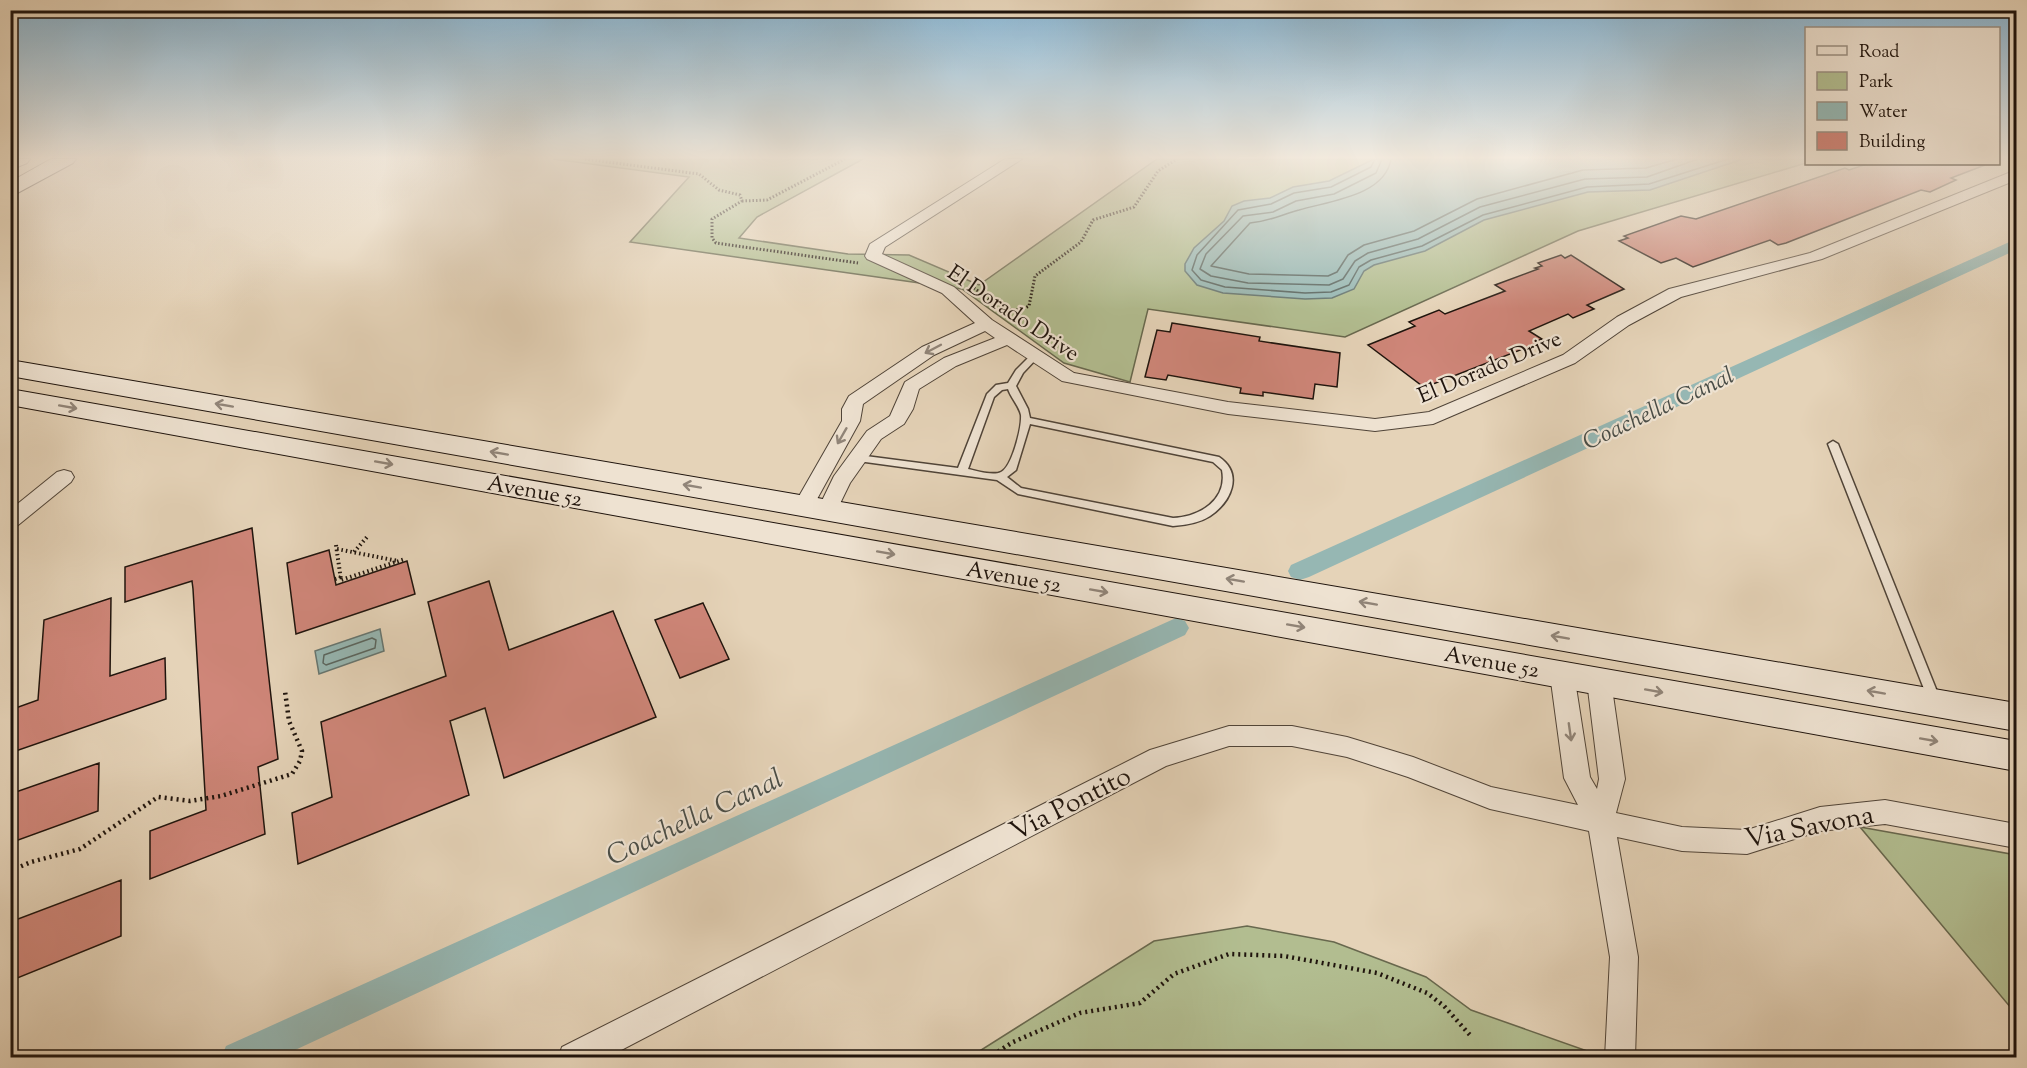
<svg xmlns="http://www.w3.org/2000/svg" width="2027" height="1068" viewBox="0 0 2027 1068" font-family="'Sorts Mill Goudy',serif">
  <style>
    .green { fill: #b2bd90; stroke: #68684e; stroke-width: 1.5 }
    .water { fill: #96b7b3; stroke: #667671; stroke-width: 1.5 }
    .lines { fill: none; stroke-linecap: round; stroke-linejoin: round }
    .shore { stroke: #5a6660; stroke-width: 1.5 }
    .canal { fill: #96b7b3; fill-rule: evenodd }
    .building { fill: #cf8679; stroke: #1f140d; stroke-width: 1.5 }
    .service-casing { stroke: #504438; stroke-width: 3 }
    .minor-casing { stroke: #504438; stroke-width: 2 }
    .secondary-casing { stroke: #1f140d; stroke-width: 2 }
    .path-far2 { stroke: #1f140d; stroke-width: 3; stroke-dasharray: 1.5 2; stroke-linecap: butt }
    .path-far1 { stroke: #1f140d; stroke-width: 4; stroke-dasharray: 1.5 3; stroke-linecap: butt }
    .path { stroke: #1f140d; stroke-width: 4.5; stroke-dasharray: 2 4; stroke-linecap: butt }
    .service { fill: #eee2d1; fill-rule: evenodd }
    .minor { fill: #eee2d1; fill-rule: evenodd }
    .secondary { fill: #eee2d1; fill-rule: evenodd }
    .oneway { stroke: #918579 }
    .labels { text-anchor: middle; stroke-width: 4.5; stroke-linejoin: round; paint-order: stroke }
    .street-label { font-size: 22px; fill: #1f140d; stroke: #eee2d1 }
    .water-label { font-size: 24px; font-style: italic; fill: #494d47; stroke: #eee2d1 }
    .near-street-label { font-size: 27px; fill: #1f140d; stroke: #eee2d1 }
    .near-water-label { font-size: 28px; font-style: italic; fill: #494d47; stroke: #eee2d1 }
  </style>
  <rect width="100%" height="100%" fill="#e5d3b8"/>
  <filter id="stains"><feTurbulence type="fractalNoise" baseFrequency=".00333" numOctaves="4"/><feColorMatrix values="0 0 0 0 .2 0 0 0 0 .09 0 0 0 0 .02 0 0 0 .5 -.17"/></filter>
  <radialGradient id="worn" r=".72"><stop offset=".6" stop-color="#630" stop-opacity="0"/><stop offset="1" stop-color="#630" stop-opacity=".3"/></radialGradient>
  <path class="green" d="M553,159H863L757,217L739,238L848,254L909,255L979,285L1157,159H1806V163L1578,231L1345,337L1148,309L1130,382L1064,363L962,289L630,242L689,177Z
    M1860,827L2016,855V1014Z
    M1247,926L1334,942L1426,977L1471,1010L1590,1052L1589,1057H970L1154,941Z"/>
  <path class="water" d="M1374,159H1743L1650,190L1588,192L1484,220L1425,251L1374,265L1364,271L1354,289L1332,298L1305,299L1223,293L1197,285L1185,271V264L1194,248L1224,221L1232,206L1244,201L1270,198L1293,187L1329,181Z
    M380,629L384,651L319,674L315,651Z"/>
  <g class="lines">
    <path class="shore" d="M1375,159L1371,167L1331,187L1294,193L1271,204L1238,210L1197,255L1192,270L1201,280L1225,287L1305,293L1331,292L1349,285L1359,267L1371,260L1422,246L1483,215L1587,187L1649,184L1728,159
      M1382,159L1376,173L1334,194L1296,201L1273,212L1243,216L1206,254L1200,269L1211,276L1248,283L1329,285L1343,279L1355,261L1368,253L1418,239L1480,207L1585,179L1647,177L1698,159
      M1391,159C1385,196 1329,201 1299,210C1280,215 1271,221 1250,223L1211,266L1249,274L1328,276L1337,272L1348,255L1364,245L1414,231L1477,199L1583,170L1646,168L1677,159
      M372,638L376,640L375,648L326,665L323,663L324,655Z"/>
    <path class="canal" d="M2016,239V250L1309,577L1300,580L1291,577L1288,571L1291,565Z
      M1176,618L1185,621L1189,628L1185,635L278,1058H221L226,1046Z"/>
  </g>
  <path class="building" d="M1867,164L1985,165L1951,178L1956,180L1930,192L1921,190L1786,243L1778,245L1770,240L1693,267L1676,258L1661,263L1619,241L1628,238L1624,236L1681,216L1696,219L1845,168L1849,170Z
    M1561,255L1565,258L1571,255L1624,289L1587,305L1594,309L1573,318L1568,314L1529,331L1542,339L1536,341L1538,343L1428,386L1421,385L1368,345L1415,326L1409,322L1439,310L1445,314L1505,291L1495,285L1538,269L1535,268L1542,266L1538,263Z
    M1172,323L1260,337L1259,341L1340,353L1337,387L1315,384L1313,399L1263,392V396L1240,393L1241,388L1168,375L1166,380L1145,377L1157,330L1170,332Z
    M252,528L278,759L258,767L265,834L150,879V831L206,810L193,589L192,581L125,602V567Z
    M329,550L336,585L407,561L415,594L296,634L287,563Z
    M489,581L509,650L613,611L656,717L504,778L485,708L450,721L469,795L298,864L292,813L332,797L321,722L446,676L428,602Z
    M111,598L110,676L165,658L166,699L10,753V710L38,700L44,620Z
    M703,603L729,659L680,678L655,620Z
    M99,763L98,811L10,843V794Z
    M121,880V936L10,981V922Z"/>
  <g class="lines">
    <defs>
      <path id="service" d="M1036,352L1040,355L1023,373L1016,386L1028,409L1030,418L1219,457C1244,474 1231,502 1210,516C1199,523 1186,525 1173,526L1018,494L997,480L858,461L853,458L858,455L958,468L987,394L996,385L1008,383L1016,370L1033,353ZM1008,389C1011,398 1019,406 1021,415C1022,427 1012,467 1001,472C993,476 977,471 968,469L994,397L1002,390ZM1030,424L1213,462L1222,470C1228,500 1199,517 1173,518L1021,488L1007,477L1016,470Z
        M1833,441L1838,444L1940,699L1938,702L1934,704L1930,702L1928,699L1828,444Z"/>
      <path id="minor" d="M1005,159H1022L885,247L882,254L954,287L992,320L1074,373L1228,402L1375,419L1429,412L1563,355L1617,317L1669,289L1810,253L2011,172L2016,171V180L1822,259L1681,297L1629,325L1575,363L1433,424L1375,431L1228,414L1062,381L1007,345L956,366L919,389L913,409L904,424L881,439L850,483L835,514H821L818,509L834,476L867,431L890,416L905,382L944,358L995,338L985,331L934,355L863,404L860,421L811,510H797L794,505L842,421V409L849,396L922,347L975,323L942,293L867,259L865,256L870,244Z
        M64,470L71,472L74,477L71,482L17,526L10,528V510L57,472Z
        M1562,665L1570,667L1574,674L1590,777L1597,789L1599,779L1587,681L1591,674L1599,672L1607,674L1611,681L1625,779L1616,813L1682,827L1747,830L1820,807L1885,800L2016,824V848L1885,824L1820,831L1747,854L1682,851L1617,837L1638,957L1635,1058H1605L1610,957L1589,831L1490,809L1408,777L1347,757L1292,746H1229L1166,766L606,1058H558L562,1047L1150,750L1229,726H1292L1347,737L1413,757L1491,787L1578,805L1564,778L1550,674L1554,667Z"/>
      <path id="secondary" d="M10,159H30L27,163L10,170Z
        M51,159H76L73,163L10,197V182Z
        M10,360L2016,703V731L10,376Z
        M10,389L2016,741V771L10,405Z"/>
    </defs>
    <use href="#service" class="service-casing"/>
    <use href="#minor" class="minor-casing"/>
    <use href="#secondary" class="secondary-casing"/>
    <path class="path-far2" d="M585,159L699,174L719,190L740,195L742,201L712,219V238L716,243L858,263
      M742,201L767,200L845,159
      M971,286C990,298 1005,319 1029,306L1035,276L1081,242L1093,220L1134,207L1158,171L1177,159"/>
    <path class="path-far1" d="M336,545L341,580L405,559
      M337,549L398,561
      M354,552L367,537
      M335,579L341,577"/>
    <path class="path" d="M10,871L31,862L80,849L158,797L190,801L221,796L292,774L300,761L302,751L289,721L285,691
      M988,1058L1013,1042L1080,1013L1140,1003L1174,974L1229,954L1284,956L1377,973L1427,993L1444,1006L1470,1035"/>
    <use href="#service" class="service"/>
    <use href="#minor" class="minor"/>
    <use href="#secondary" class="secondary"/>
  </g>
  <defs><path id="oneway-shaft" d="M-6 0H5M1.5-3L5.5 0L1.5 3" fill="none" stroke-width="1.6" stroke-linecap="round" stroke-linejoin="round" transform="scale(1.5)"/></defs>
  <g class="oneway">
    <use href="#oneway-shaft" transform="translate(933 349) rotate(152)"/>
    <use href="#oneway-shaft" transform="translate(224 405) rotate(-170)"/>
    <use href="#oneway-shaft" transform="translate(68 407) rotate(10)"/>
    <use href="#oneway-shaft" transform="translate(842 436) rotate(120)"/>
    <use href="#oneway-shaft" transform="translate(499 453) rotate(-170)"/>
    <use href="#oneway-shaft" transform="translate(384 463) rotate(10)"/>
    <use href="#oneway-shaft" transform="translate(692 486) rotate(-170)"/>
    <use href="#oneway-shaft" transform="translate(886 553) rotate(10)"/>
    <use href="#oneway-shaft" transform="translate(1235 580) rotate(-170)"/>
    <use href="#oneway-shaft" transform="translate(1099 591) rotate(10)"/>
    <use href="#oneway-shaft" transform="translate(1368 603) rotate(-170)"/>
    <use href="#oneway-shaft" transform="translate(1296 626) rotate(10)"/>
    <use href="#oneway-shaft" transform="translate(1560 637) rotate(-170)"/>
    <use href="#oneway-shaft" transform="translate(1654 691) rotate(10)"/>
    <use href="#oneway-shaft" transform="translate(1876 692) rotate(-170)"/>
    <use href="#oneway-shaft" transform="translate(1570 732) rotate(82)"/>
    <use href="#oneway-shaft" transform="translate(1929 740) rotate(10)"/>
  </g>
  <linearGradient id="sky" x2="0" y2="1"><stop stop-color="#87b5d3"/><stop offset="0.51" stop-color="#f3ebdf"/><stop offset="1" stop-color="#f3ebdf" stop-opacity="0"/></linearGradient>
  <rect width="2027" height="309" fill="url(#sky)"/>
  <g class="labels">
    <g class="street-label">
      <text transform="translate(1014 312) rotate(34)" y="8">El Dorado Drive</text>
      <text transform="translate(1489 366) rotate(-23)" y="8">El Dorado Drive</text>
      <text transform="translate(535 490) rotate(10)" y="8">Avenue 52</text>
      <text transform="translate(1014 576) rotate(10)" y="8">Avenue 52</text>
      <text transform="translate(1492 661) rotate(10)" y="8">Avenue 52</text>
    </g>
    <g class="water-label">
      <text transform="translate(1658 408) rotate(-25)" y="8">Coachella Canal</text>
    </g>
    <g class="near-street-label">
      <text transform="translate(1070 803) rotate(-27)" y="9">Via Pontito</text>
      <text transform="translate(1809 826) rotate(-11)" y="9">Via Savona</text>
    </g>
    <g class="near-water-label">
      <text transform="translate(694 816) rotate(-25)" y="10">Coachella Canal</text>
    </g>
  </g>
  <rect width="2027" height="1068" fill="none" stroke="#e5d3b8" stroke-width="36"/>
  <rect x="12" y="12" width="2003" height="1044" fill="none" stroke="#1f140d" stroke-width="3"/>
  <rect x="18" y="18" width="1991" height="1032" fill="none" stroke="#1f140d" stroke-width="1.5"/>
  <rect x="1805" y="27" width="195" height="138" fill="#eee2d1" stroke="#9b9083" stroke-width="1.5"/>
  <rect x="1817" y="46" width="30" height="9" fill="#eee2d1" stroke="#9b9083" stroke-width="1.5"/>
  <text x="1859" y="57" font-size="18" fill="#1f140d">Road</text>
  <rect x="1817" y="72" width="30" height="18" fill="#b2bd90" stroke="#9b9083" stroke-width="1.5"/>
  <text x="1859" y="87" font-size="18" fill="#1f140d">Park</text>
  <rect x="1817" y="102" width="30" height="18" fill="#96b7b3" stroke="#9b9083" stroke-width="1.5"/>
  <text x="1859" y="117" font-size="18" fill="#1f140d">Water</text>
  <rect x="1817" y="132" width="30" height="18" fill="#cf8679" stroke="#9b9083" stroke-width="1.5"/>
  <text x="1859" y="147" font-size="18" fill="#1f140d">Building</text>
  <rect width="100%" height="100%" filter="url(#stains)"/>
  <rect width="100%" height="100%" fill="url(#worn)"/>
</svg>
